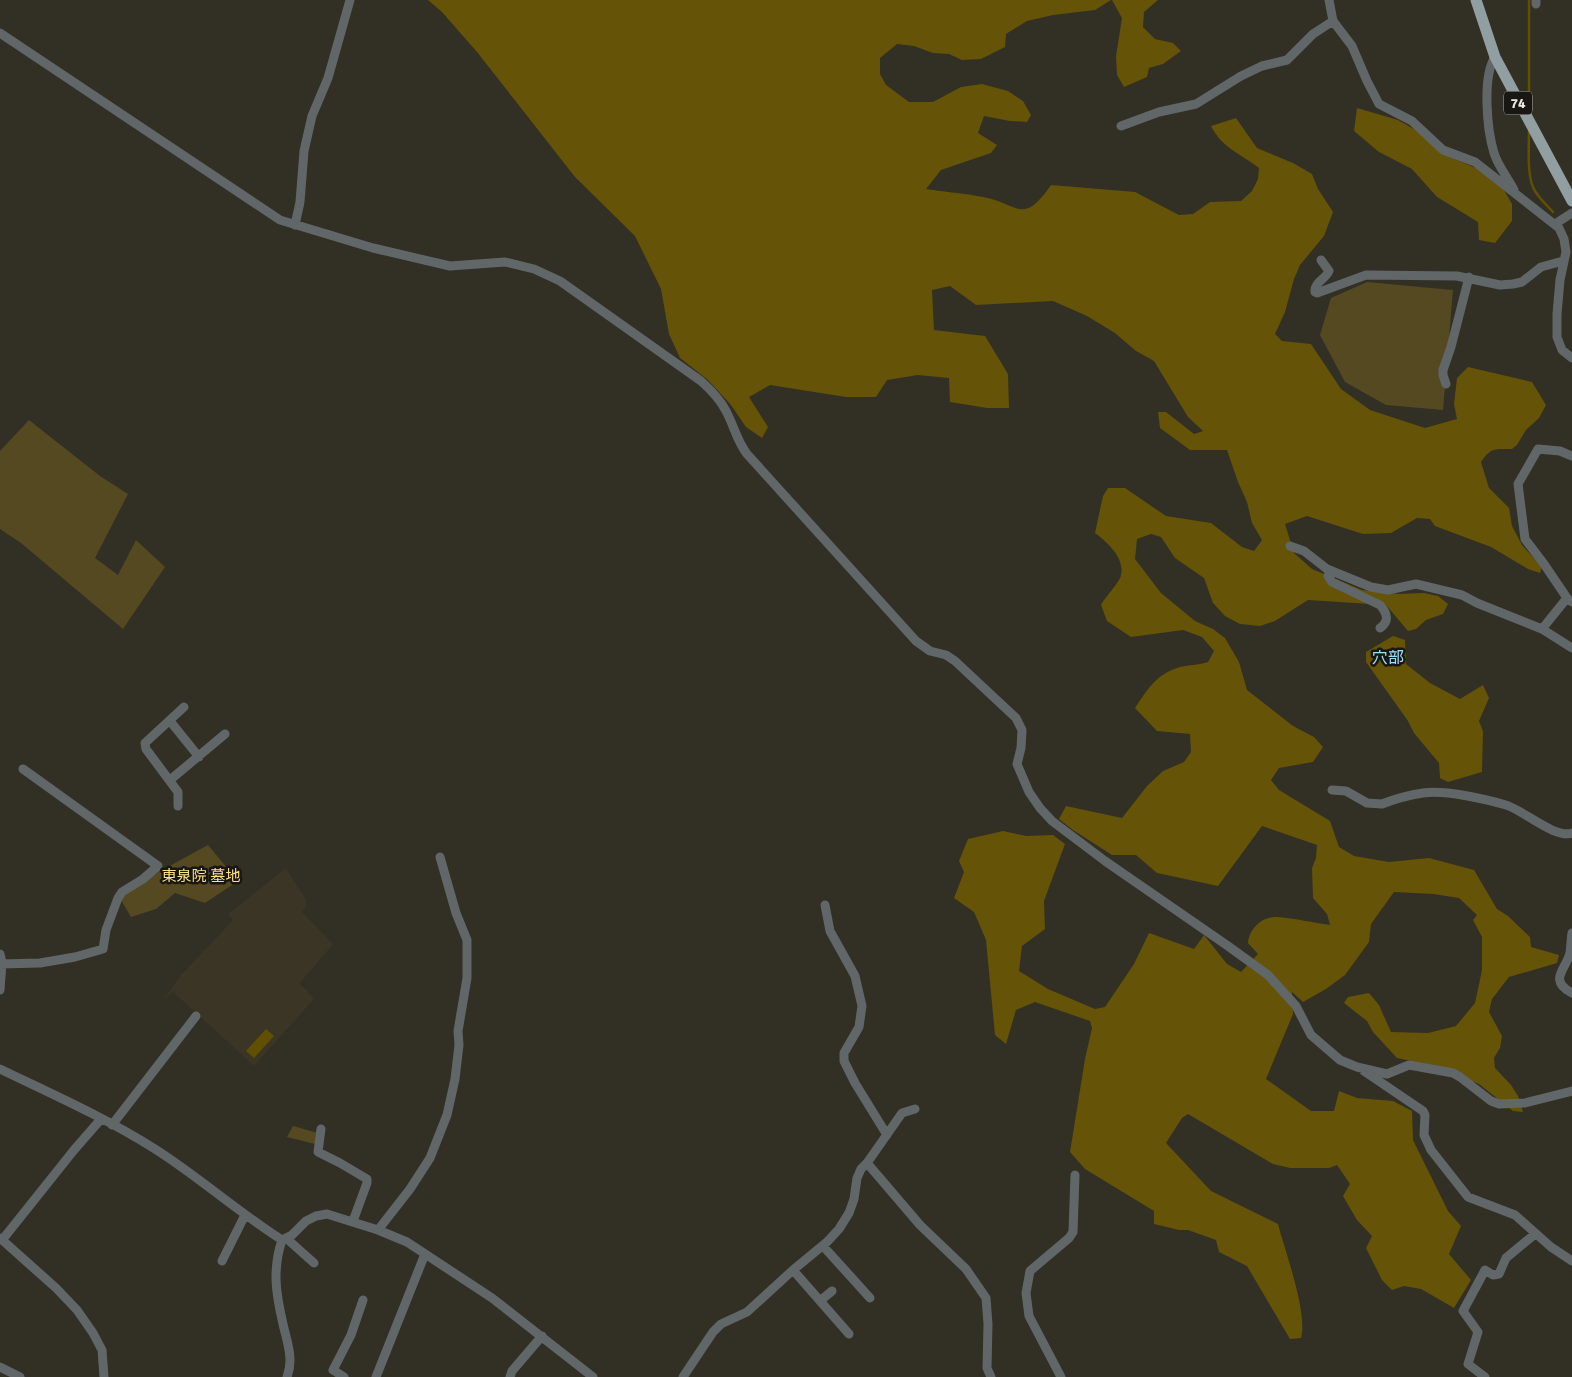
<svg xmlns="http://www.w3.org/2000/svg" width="1572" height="1377" viewBox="0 0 1572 1377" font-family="Signika,'Noto Sans JP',sans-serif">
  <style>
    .built { fill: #3a3524 }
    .green { fill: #554922 }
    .forest { fill: #655307 }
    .water { fill: #625002 }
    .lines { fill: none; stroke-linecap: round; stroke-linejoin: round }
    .stream { stroke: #625002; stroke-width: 2.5 }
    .minor { stroke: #616769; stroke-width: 9 }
    .major { stroke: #919ea2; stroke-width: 11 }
    .labels { text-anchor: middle; stroke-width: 5; stroke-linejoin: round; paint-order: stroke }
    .shield { fill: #191713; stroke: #aba9a3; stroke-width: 1 }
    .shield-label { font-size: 14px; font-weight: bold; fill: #e9e7e1 }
    .park-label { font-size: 15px; fill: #ffe284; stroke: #191713 }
    .neighbourhood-label { font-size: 16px; fill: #98e1f9; stroke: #191713 }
  </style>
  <rect width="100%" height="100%" fill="#322f25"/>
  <path class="built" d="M286,868L306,900V906L302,912L333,944L300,983L314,999L254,1066L173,992L163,1000L180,976L233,920L228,914Z"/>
  <path class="green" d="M1367,282L1453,290L1443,410L1386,405L1345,382L1320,335L1331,298Z
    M29,420L100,476L128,494L95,558L118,575L136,540L165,567L123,629L21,543L0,529V451Z
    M208,845L238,881L205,903L175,893L156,909L131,917L121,900L125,894L162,870Z
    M293,1126L318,1133L315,1144L287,1137Z"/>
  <path class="forest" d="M428,0H1111L1095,10L1053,15L1027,21L1006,34L1005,47L981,59L962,60L949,54L933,53L914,46L897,44L880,58V74L886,85L909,102H933L961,87L982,84L1008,91L1023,101L1031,115L1027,122L1010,121L984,116L978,133L997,145L991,153L941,170L926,189C945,192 964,193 983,197C1018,203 1022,227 1051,185L1135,192L1179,215L1193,214L1210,202L1241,201L1252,191L1258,179L1259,168C1241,154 1222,148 1211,126L1236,118L1257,148L1293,163L1312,174L1318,189L1333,212L1324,236L1300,265L1294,279L1285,312L1275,334L1282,341L1311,344L1341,389L1370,410L1425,428L1457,419L1454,404L1457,378L1468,367L1532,382L1546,405L1539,418L1526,430L1517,445L1512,449C1495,449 1491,447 1481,462L1489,488L1509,508L1512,526L1522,545L1542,567L1540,573L1528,569L1491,547L1435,526L1430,519L1417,518L1391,533L1363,534L1307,516L1285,524L1294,553L1312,569L1362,590L1399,594L1424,593L1438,596L1448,604L1443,614L1426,620L1416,629L1408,631L1386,605L1308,600L1275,621L1260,626L1240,624L1225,616L1213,603L1204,578L1175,558L1161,537L1151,534L1137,539L1135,559L1161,593L1195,621L1213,629L1225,638L1239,662L1247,690L1293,726L1314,737L1323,747L1313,762L1279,768L1271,780L1279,790L1330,821L1339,847L1354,856L1389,862L1429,858L1474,870L1497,909L1508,916L1530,937L1531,947L1559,955L1557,963L1509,977L1492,999L1489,1012L1502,1036L1500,1048L1494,1058L1495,1068L1511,1085L1518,1096L1523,1112L1513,1111L1479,1084L1436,1066L1397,1058L1373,1032L1367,1021L1344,1003L1348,997L1369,993L1379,1005L1391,1032L1428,1033L1456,1026L1475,1003L1482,970V937L1473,920L1477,915L1459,898L1433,894L1394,892L1371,924L1369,942L1345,975L1326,989L1303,1002L1292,992L1293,1014L1266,1079L1311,1111H1334L1339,1091L1357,1098L1393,1101L1412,1111L1413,1140L1448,1211L1461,1226L1449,1254L1471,1280L1454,1308L1421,1289L1404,1286L1392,1290L1382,1280L1366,1248L1372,1236L1357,1220L1343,1196L1350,1184L1337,1165L1329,1168H1290L1273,1164L1188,1114L1182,1118L1166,1143L1211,1191L1278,1224C1285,1251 1308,1313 1301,1338L1290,1339L1247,1266L1219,1252L1216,1240L1188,1230H1179L1154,1224V1211L1085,1169L1070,1152L1085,1059L1092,1028L1090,1021L1035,1002L1016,1010L1006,1044L995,1035L986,940L974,912L954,898L964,872L959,861L968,839L1003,831L1026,836L1053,835L1065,844L1044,901L1045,929L1022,946L1019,971L1048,989L1095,1009L1105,1007L1134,964L1149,933L1194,949L1204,935L1227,964L1241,972L1258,954L1248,943C1249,930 1260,918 1274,917C1288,917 1315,923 1330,925L1327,914L1313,898L1312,868L1316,858L1317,845L1262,826L1218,886L1157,873L1136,855H1112L1073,830L1059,819L1066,806L1122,818L1147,786L1163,771L1184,762L1191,752L1190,734L1157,731L1135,708C1148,689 1156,674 1180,667C1189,665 1199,665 1208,662L1214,651L1202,637L1183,630L1131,637L1107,621L1101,605C1105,597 1120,582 1121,575C1125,558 1107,542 1095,533L1103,496L1108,488H1125L1166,516L1211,523L1242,547L1254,551L1262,540L1252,523L1247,502L1238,482L1227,450H1190L1160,428L1158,412H1166L1194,434L1203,431L1188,417L1154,361L1136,351L1115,333L1087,316L1053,301L976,305L950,286L932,290L934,330L985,336L1008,374L1009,408H987L950,402L949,378L918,375L887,380L876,397H846L770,385L749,397L768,427L762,438L746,427L731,405L708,380L680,358L669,334L661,289L635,236L575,177L477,52L442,12Z
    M1112,0H1158L1144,12L1143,27L1155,39L1173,43L1181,51L1163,64L1149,68L1147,77L1124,87L1117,75L1116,56L1122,18Z
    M1357,108L1398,120L1423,134L1443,154L1485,172L1504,190L1512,204V221L1495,243L1479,240L1478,222L1437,197L1412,169L1379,152L1354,131Z
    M1393,636L1405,640L1406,664L1430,683L1460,699L1483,685L1489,698L1479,721L1483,731L1482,772L1448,782L1440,778L1439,763L1414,733L1408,721L1366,662V652Z"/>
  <path class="water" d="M266,1029L274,1036L254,1058L246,1051Z"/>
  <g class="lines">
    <path class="stream" d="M1529,0V111
      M1529,131C1529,147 1527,173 1533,187C1537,197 1546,204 1553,212"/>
    <path class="minor" d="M1329,0L1333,21L1352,46L1367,81L1379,104L1412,121L1443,150L1475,162L1559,228L1564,239L1566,252L1560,280L1557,314V337L1562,350L1572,358
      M1536,0V4
      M0,33L280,220L373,248L450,266L505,262L534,269L560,281L701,381C711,390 720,399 726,411C734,426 737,441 747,454L916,641L930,651L946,655L955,661L1016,718L1022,730L1021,748L1017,764L1029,792L1040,808L1052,821L1105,861L1228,946L1268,975L1296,1006L1311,1035L1340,1060L1357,1067L1387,1074L1409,1065L1453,1073L1460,1077L1491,1101L1499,1104L1525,1103L1572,1091
      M1495,57C1482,77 1487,130 1494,153C1498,166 1508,178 1514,190
      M1121,126L1159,112L1196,104L1241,76L1262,66L1287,60L1313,34L1333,21
      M1555,224L1572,213
      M295,225L300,202L304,151L312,116L328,78L350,0
      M1321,260L1329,271C1325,280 1314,282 1315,292L1317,293L1366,275L1457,276L1500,285L1513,284L1522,282L1541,267L1563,261
      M1446,384L1443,375V370L1451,347L1469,277
      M1572,456L1560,451L1538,449L1518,484L1525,539L1544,564L1567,598L1572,602
      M1290,546L1304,551L1327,569L1371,587L1388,590L1416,584L1462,595L1477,603L1542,629L1572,648
      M1330,570L1328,576L1332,582L1380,605C1387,613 1390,621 1380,628
      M1542,629L1567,598
      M170,721L199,757
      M170,780L225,734
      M1332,790L1346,791L1367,803L1382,804C1395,799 1409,795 1423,793C1445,790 1484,799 1506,805C1523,810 1555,839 1572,833
      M178,806V792L146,749L145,743L184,707
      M825,905L830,931L855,976L862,1006L859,1027L844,1053V1061L855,1083L887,1135
      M1572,933C1571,939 1571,946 1570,953C1567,968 1547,980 1572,993
      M0,954L2,963L0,990
      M0,964L40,963L75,957L103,949L106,930L118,898L122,892L143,879L158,866L23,769
      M0,1069C52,1094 106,1118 155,1149C199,1177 238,1212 282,1240L292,1235L306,1221L316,1216L327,1214L378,1230L407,1242L492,1298L593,1377
      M1364,1071L1423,1111L1425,1115L1424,1135L1431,1150L1468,1197L1515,1215L1551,1247L1572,1261
      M112,1125L196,1016
      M321,1129L318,1152L340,1163L367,1179V1183L353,1221
      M867,1163L902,1113L915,1109
      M378,1230L410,1189L430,1158L447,1115L455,1079L459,1045L458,1031L467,978V940L456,913L440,857
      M0,1238L56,1288L77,1310L93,1333L102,1350L104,1377
      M286,1238L314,1263
      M3,1239L74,1150L101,1119
      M282,1240C272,1270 276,1294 283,1324C287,1342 294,1359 287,1377
      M823,1246L870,1298
      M222,1261L245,1215
      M793,1270L849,1334
      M820,1301L832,1291
      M0,1367L20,1377
      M344,1377L333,1370L351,1335L363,1300
      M376,1377L425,1254
      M510,1377L512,1371L542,1336
      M683,1377L713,1332L721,1324L747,1312L793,1270L827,1242L839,1229L849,1213L854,1199L857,1178L861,1169L867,1163L920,1225L966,1269L986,1298L988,1324L987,1368L991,1377
      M1061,1377L1029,1316L1026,1293L1030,1271L1069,1238L1073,1232L1075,1175
      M1485,1377L1468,1364L1478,1332L1463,1311L1485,1270L1493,1275L1499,1274L1506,1258L1535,1234"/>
    <path class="major" d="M1476,0L1495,57L1572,201"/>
  </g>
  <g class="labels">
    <rect class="shield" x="1504" y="91.5" width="28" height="23" rx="4"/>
    <g class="shield-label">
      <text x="1518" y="108">74</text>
    </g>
    <g class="park-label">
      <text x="201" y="881">東泉院 墓地</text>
    </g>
    <g class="neighbourhood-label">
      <text x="1388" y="663">穴部</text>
    </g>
  </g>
</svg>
